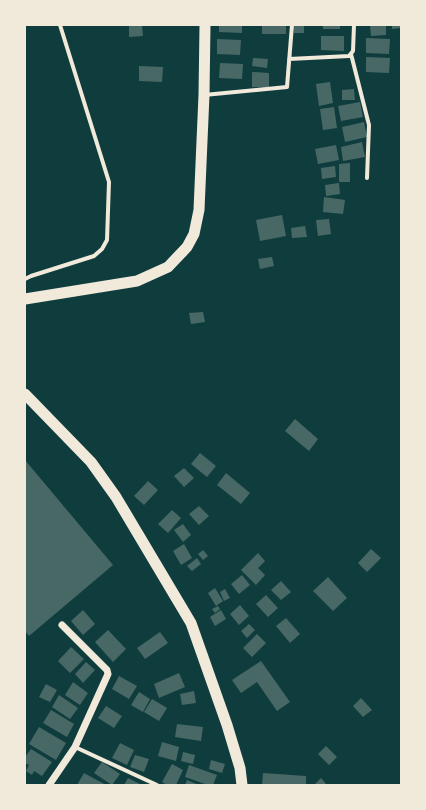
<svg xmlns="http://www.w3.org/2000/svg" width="426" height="810" viewBox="0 0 426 810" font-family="Manrope,sans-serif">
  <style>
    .building { fill: #486865 }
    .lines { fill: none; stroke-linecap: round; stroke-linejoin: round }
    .minor { stroke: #f1e9da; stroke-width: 4 }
    .tertiary { stroke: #f1e9da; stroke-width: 7 }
    .trunk { stroke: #f1e9da; stroke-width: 11 }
  </style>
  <rect width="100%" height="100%" fill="#0f3d3e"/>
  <path class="building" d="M129,25H142L143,36L129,37Z
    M219,25H242V33L219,32Z
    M262,25H286V34H262Z
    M294,25H304V33H294Z
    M323,25H340V29H323Z
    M370,25H386V35L371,36Z
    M392,25H401V28L392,29Z
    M321,36H344V51L321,50Z
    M366,38L390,39L389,54L366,53Z
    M217,39L241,40L240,55L217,54Z
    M366,57L390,58L389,73L366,72Z
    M253,58L268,59L267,68L252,66Z
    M220,63L243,64L242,79L219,78Z
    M139,66L163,67L162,82L139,81Z
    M252,72L269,73V88L252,87Z
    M330,82L333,103L319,106L316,84Z
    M354,89L355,100H342V90Z
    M360,102L363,117L341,121L338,106Z
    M334,107L337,128L323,130L320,109Z
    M364,122L367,137L345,142L342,127Z
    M362,142L365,157L343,161L341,147Z
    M336,145L339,160L318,164L315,149Z
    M350,163V182H339V164Z
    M335,166L336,177L322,179L321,168Z
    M339,183L340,194L326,196L325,185Z
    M324,197L345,200L343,214L323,212Z
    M282,215L286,236L260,241L256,220Z
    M329,219L331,234L318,236L316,220Z
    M305,226L307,237L292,238L291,228Z
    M272,257L274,266L260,269L258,259Z
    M203,312L205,322L191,324L189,313Z
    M295,419L318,439L309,451L285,431Z
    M200,453L216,466L207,477L191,464Z
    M25,460L113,565L29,636L25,631Z
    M184,468L194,478L184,487L174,476Z
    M226,473L250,493L241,504L217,485Z
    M148,481L158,490L144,505L134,496Z
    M199,506L209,516L199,525L189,514Z
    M172,510L181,518L168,533L158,524Z
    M183,524L191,535L183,542L174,530Z
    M184,544L192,558L181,565L173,551Z
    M371,549L381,558L367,572L358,563Z
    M203,550L208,556L203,560L198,554Z
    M258,553L265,561L258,568L265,575L256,585L241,570Z
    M197,558L201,564L192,571L187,566Z
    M242,575L250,585L239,594L231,584Z
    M328,577L347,598L333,611L313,591Z
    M281,581L291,592L281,600L271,590Z
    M215,588L223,601L216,606L208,593Z
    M225,589L230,598L224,601L220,592Z
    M266,595L278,608L268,617L256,604Z
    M240,605L249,616L239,625L230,614Z
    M218,606L220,609L215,613L212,609Z
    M83,610L95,624L83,635L71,621Z
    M221,610L226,619L215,626L210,617Z
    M286,618L300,634L290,643L276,626Z
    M249,624L255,630L247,638L241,631Z
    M108,630L126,649L113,662L95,642Z
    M160,632L168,643L145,659L137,648Z
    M257,634L266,643L252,657L243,648Z
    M71,647L84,659L70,673L58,661Z
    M261,661L290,702L277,711L257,682L241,693L232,680Z
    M86,662L95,670L83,683L75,674Z
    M179,673L185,687L159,698L154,684Z
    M119,676L137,686L129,699L112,689Z
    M73,682L88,693L80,705L65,695Z
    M46,684L57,690L50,702L39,697Z
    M194,691L196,703L182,705L180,694Z
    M139,692L150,699L143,712L131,705Z
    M59,695L78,708L70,719L52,707Z
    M361,698L372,710L363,717L353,706Z
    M152,699L167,708L159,721L144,712Z
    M106,706L122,716L114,728L98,718Z
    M51,710L74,724L67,737L43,723Z
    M177,724L203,727L201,741L175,737Z
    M39,727L66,743L56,760L29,744Z
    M162,742L179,747L176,761L158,756Z
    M120,743L134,750L127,765L112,758Z
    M326,746L337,757L329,765L318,754Z
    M31,749L52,762L42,776L34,771L32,775L26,771L29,765L25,763V757Z
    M183,752L195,755L193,764L181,761Z
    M135,755L149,759L144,772L130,767Z
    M211,760L225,764L222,773L209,769Z
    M102,762L120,774L112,785L94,773Z
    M172,764L183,770L176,785H167L162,782Z
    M189,765L217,775L213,785H208L185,777Z
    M84,773L106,785H77Z
    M263,773L306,776V785H262Z
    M128,778L142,785H124Z
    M321,778L327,785H314Z
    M187,780L199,785H185Z"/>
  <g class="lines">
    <path class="minor" d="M351,54L369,125L367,178
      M289,59L349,56L353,51L354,25
      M204,95L287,87L292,25
      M25,279L31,276L94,256L102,249L107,240L109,182L60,25
      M75,747L157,785"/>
    <path class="tertiary" d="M49,785L75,747L108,674L107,670L62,625"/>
    <path class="trunk" d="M25,299L137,281L168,267L187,247L194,234L199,210L204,95L205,25
      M25,394L91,462L116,497L191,623L227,725L240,768L242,785"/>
  </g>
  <rect width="426" height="810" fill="none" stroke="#f1e9da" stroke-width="52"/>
</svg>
